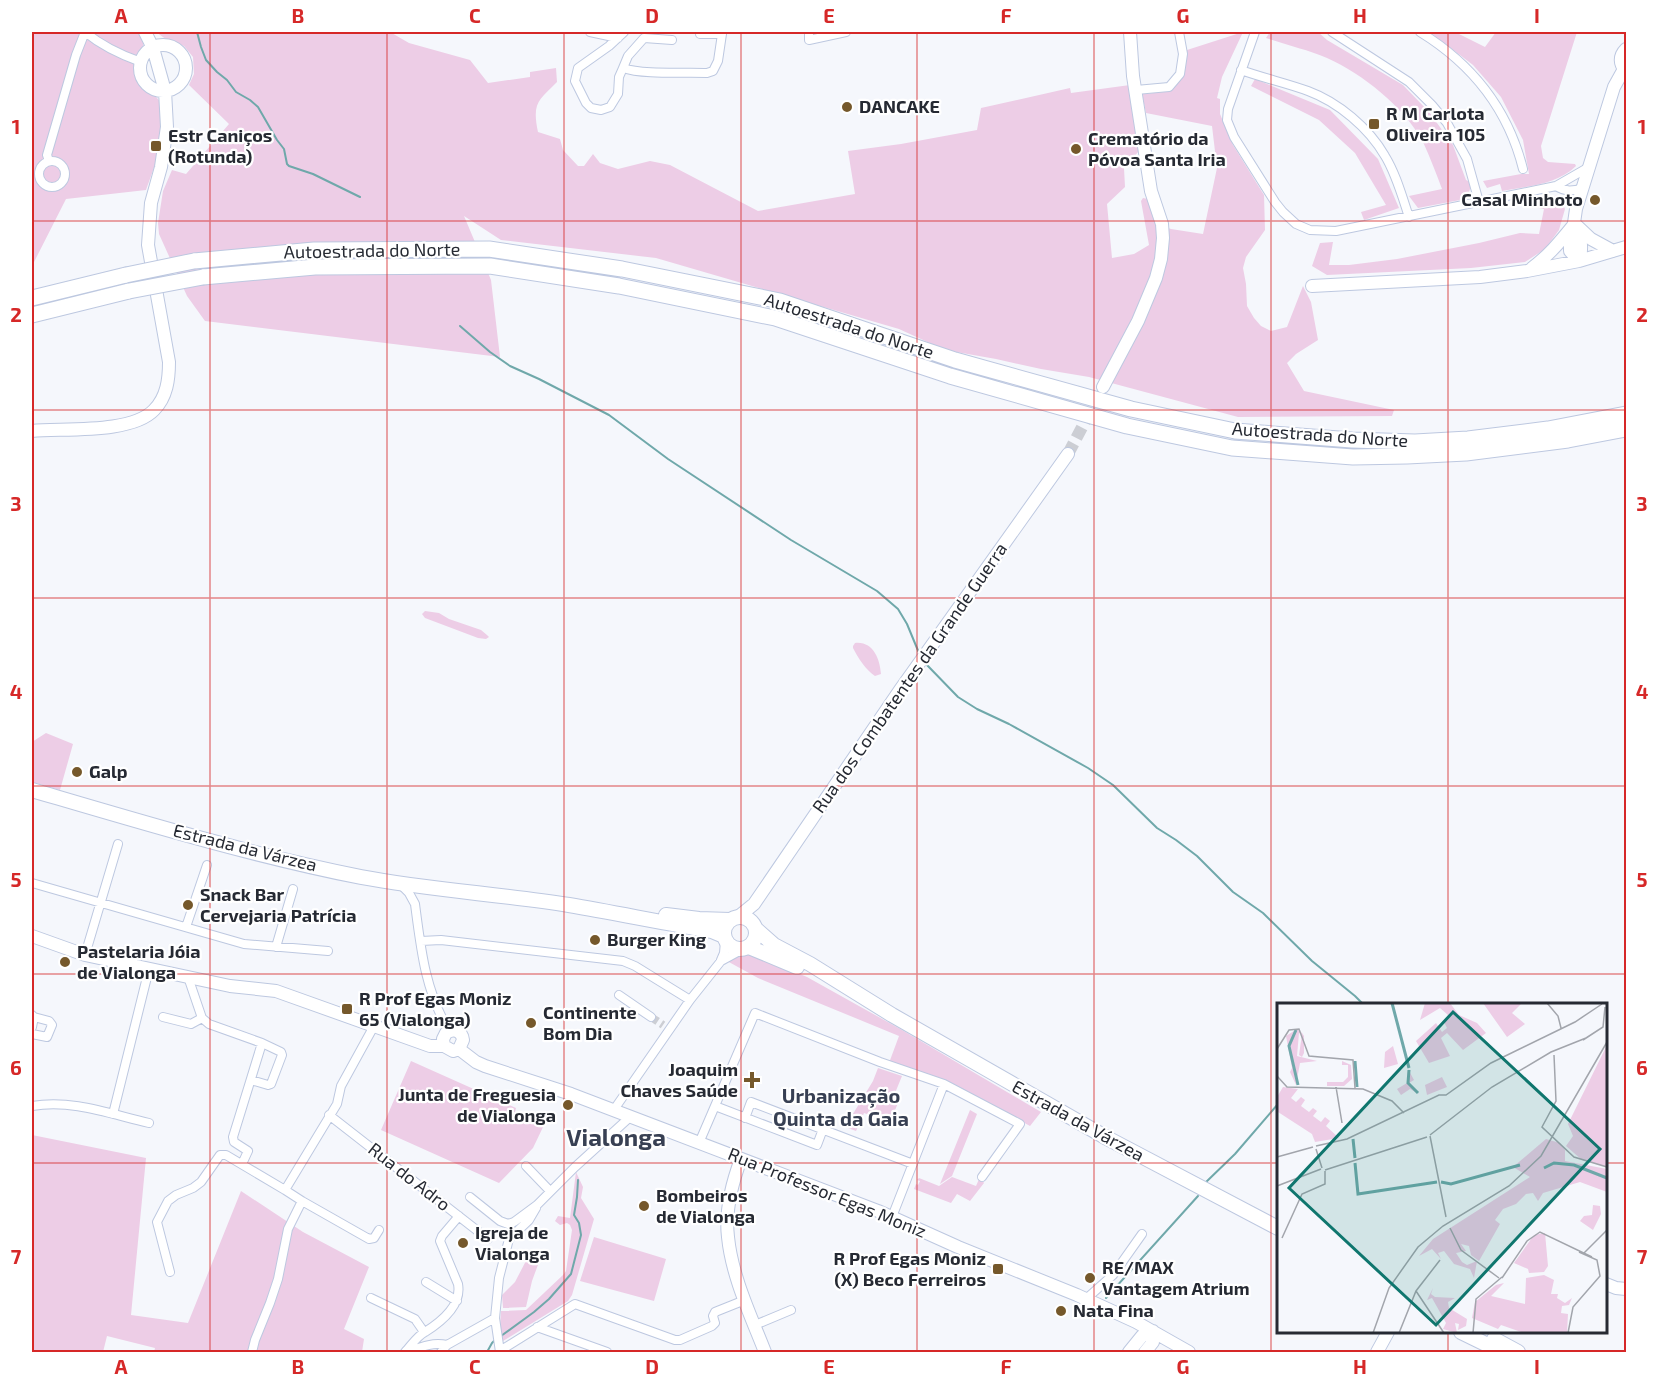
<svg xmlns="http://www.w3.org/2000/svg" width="1658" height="1384" viewBox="0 0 1658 1384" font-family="'Exo 2',sans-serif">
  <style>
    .green { fill: #edcde6 }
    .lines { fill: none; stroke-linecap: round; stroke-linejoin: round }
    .stream { stroke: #6fa8aa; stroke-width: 2 }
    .street-tunnel { stroke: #ccced4; stroke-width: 8; stroke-dasharray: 8 4; stroke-linecap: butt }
    .secondary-tunnel { stroke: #ccced4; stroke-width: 12; stroke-dasharray: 12 6; stroke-linecap: butt }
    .street-casing { stroke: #bdc8e0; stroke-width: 10 }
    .secondary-casing { stroke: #bdc8e0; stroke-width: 14 }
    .primary-casing { stroke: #bdc8e0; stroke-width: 16 }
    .highway-casing { stroke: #bdc8e0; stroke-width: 17 }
    .street { stroke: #fff; stroke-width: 8 }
    .secondary { stroke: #fff; stroke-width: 12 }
    .primary { stroke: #fff; stroke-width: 14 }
    .highway { stroke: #fff; stroke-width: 15 }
    .highway-bridge-casing { stroke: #bdc8e0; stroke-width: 17; stroke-linecap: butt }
    .highway-bridge { stroke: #fff; stroke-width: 15 }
    .grid { fill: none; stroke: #d62828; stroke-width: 1.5; stroke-opacity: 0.55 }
    .poi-dot { fill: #75582b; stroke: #fff; stroke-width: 2 }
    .labels { text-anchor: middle; stroke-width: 4.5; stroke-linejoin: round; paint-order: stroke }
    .poi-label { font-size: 18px; font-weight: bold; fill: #262a33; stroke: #fff; text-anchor: start }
    .street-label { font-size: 18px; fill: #262a33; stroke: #fff }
    .neighbourhood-label { font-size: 20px; font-weight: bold; fill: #384053; stroke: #fff }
    .district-label { font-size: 24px; font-weight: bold; fill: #384053; stroke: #fff }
    .inset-river { fill: none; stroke: #6fa8aa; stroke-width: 3 }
    .inset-road { fill: none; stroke: #a2a5ac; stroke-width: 1.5 }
    .view { fill: #0f766e; fill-opacity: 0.15; stroke: #0f766e; stroke-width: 3 }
    .inset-edge { fill: none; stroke: #262a33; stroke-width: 3 }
    .neatline { fill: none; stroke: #d62828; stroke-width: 2 }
    .grid-label { font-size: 20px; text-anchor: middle; font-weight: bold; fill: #d62828 }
  </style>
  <rect width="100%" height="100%" fill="#f5f7fc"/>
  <path class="green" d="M32,32H141C148,45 137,57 138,72C140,89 155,91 162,105C171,124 153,171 146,190L66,199L32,266Z
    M156,32H390L409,43L470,60L488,83L530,77V72L556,68L557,82C538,101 532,103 538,132L560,139L563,150L578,166H584L593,154L600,163L618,169L650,161L670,165L758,211L855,194L848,151L901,144L977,130L981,108L1070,88L1071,93L1130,85L1139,151L1124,168L1125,187L1107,204L1112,258L1134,254L1149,245L1141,201L1143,198L1148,199L1157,224L1171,229L1203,234L1217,168L1212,126L1146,113L1142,94C1158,93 1176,92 1183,74C1186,67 1186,57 1187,50L1243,32L1222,77L1217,98L1220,99V114L1233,145L1264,195L1265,230L1246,257L1243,268L1246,284L1247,306L1254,318L1261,326L1271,331L1287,327L1303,286L1311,302L1318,340L1296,354L1287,363L1304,391L1394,410L1392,416L1238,417L1089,377L1041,369L996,359L945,350L899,329L656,258L501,240L464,216L491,280L500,357L205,321L187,296L159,234L158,223L163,191L172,170L186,174L229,124L189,85L194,74L193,57L184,46L167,40Z
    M1270,32H1318L1327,40L1403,85L1429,112L1453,145L1466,180L1472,183L1469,192L1460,200L1418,208L1409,196L1442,189C1436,173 1430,157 1423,142C1404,107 1363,74 1327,58C1308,50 1286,45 1266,38Z
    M1432,32H1455L1485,47L1496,32H1577L1541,146L1543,158L1548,162L1575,164L1576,166C1557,185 1527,186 1502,191L1500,184L1487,188L1483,181L1521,174H1529L1523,140L1501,97L1473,65L1431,33Z
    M1255,79L1330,110L1378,159L1399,208L1364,220L1361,212L1386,205L1355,153L1319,120L1251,86Z
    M1558,195L1565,209L1559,230L1545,249L1525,262L1471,268L1327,275L1312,266L1320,243L1333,242L1329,265H1349L1397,259L1479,243L1520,233L1539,234L1544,209L1533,207V203Z
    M425,611L439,613L449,619L481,630L487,635L489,637L486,639L478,638L425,618L422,614Z
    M855,643C873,641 880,659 881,674L875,676C866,670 858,658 853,648V646Z
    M46,733L73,744L60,790L32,782V742Z
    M740,955H755L807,977L902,1030L1041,1112L1030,1126L998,1108L889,1063L899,1036L758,978L727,961Z
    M411,1061L516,1108L514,1116L544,1125L533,1148L499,1183L381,1130Z
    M878,1068L902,1076L893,1098L898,1103L891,1120L888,1122L864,1113L856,1131L845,1127L873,1081Z
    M970,1110L977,1114L952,1176L940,1184Z
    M32,1135L146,1158L131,1315L188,1323L241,1191L303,1232L369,1267L344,1329L364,1339L362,1352H154L155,1348L107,1336L103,1352H32Z
    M576,1172L583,1187L581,1198L594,1219L572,1295L568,1301L503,1341L500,1326L501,1311L526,1310L563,1275L566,1271L572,1230L570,1225L567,1223L560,1225L555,1221L558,1216L570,1218Z
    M952,1177L976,1186L980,1177L984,1183L970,1201L957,1194L951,1203L914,1189L916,1184L918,1185L920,1181L917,1180L919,1178L939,1186Z
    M594,1237L666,1259L654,1301L580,1281Z
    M528,1257L539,1262L532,1281L526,1307L503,1308L502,1295L515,1282Z"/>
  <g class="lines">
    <path class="stream" d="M197,32L201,47L206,60L217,72L227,80L236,92L250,100L258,107L277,140L284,149L287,164L289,166L313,174L360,197
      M460,326L490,352L510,366L539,379L609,415L668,459L791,540L877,591L898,609L907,624L919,653
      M926,664L958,697L977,709L1009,724L1088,768L1113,785L1157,828L1176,840L1197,856L1233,892L1263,913L1312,961L1355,996L1363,1004
      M1204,1184L1235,1154L1278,1104
      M1106,1298L1198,1196
      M501,1336L534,1312L549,1299L571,1274L581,1235L579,1223L574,1215L577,1197L578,1180
      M487,1352L492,1343L494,1341"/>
    <path class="street-tunnel" d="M651,1017L663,1025"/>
    <path class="secondary-tunnel" d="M1068,454L1101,391"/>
    <defs>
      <path id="street" d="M85,32C102,46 121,55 141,62
        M590,32L618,38
        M809,32V40L846,32
        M1255,32L1228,109L1227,120L1234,137L1275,202L1283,212L1296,224L1310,230L1336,231L1556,186L1589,167
        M1332,32L1409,82L1432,105L1447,123L1467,159L1479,202
        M1420,32C1472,64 1508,109 1523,169
        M672,40L644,38L628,56L623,68C643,75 684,72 707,73L713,71L718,61L722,34H700
        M623,68L619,77L618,94L610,107L601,110L591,108L586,103L575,81L578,68L609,46L624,32
        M1241,70C1263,78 1286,83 1308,91C1338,102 1369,128 1385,156C1396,174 1402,196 1409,217
        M1136,90L1169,87L1180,74L1183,54L1179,32
        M39 174a13 13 0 1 1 26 0a13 13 0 1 1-26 0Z
        M49,161L47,155L76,55L85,32
        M1556,186C1565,192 1573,191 1583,188
        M32,883L244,944L328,951
        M402,886L409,893L415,904C421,950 425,990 449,1031
        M186,927L207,865
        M421,941L441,940L623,961L635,966L690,1000
        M276,947L293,889
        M85,955L118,844
        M721,960L724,953L725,941
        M188,977L202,1018L209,1024L262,1043L281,1052L282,1055L271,1084L268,1085L251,1080
        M619,995L651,1017
        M32,1015L34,1017L49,1021L52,1025L47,1037L32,1034
        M163,1017L191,1024L202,1018
        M32,1027L34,1017
        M32,1106C72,1099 110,1114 149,1123
        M715,1106L817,1145L823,1129
        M613,1111L690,1000L721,961L743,949
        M113,1114L149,969
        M329,1115L488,1239
        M745,1118L751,1102L913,1164
        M699,1143L755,1013L880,1062L944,1084L1020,1124L982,1177
        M242,1164L248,1151L234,1142L233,1137L262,1043
        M526,1166L550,1191
        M470,1197L500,1221L508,1224L514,1222L537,1205L575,1167L630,1117
        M302,1201L369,1239L374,1238L379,1230
        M892,1217L944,1084
        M170,1272L157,1222L168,1201L176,1195L193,1188L201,1182L220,1155H226L285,1190
        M426,1282L457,1301
        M371,1298L415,1319L424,1332
        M1086,1299L1113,1275L1142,1234
        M755,1325L791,1310
        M537,1327L607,1352
        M503,1349L575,1304L675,1340H680L712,1326L715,1323L713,1316L715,1312L745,1300
        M252,1352L255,1340L270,1303L278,1279L288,1229L302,1201L285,1190L337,1104L341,1086L374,1026
        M405,1352C411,1346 417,1336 425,1332C441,1322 462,1305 458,1284L440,1241L442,1236L459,1216
        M407,1352C421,1347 432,1342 447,1345
        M441,1352L447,1345L495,1318
        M500,1352L495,1318L499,1278L509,1239L529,1220L536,1208"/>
      <path id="secondary" d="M140 68a23 23 0 1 1 46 0a23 23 0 1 1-46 0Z
        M1626,49C1619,56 1619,64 1626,71
        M1574,223L1591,239L1613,251
        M1576,227C1581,240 1583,247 1579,261
        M1579,261L1570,251V235L1574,223L1576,209L1614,87L1624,69
        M1532,268C1548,256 1559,243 1572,227
        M1312,286L1480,277L1527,271L1579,261L1626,247
        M1103,387L1138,321L1156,278L1161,259L1163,238L1162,224L1151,191L1133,76L1130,32
        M32,431C64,428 131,434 154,410C167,397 169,379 169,362L148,245L151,203L161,167L167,127L165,91L153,48L145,32
        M738,917L754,904L900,690L1068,454
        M32,936L85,955L230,986L276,991L430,1046H444L453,1051L459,1049L476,1062L485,1066L571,1094L878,1211L958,1247L1077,1295L1136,1322L1189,1352
        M444,1046L443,1039L446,1033C454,1028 462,1031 463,1040L459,1049
        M741,1159C732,1183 725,1212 728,1237C732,1277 751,1316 765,1352
        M1606,1284L1616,1288L1626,1289
        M1129,1352L1142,1336L1153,1331
        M1145,1352L1153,1342V1331
        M1377,1352L1388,1332"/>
      <path id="primary" d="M32,790C141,822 250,855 361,877C430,890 500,894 569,905C616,913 664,923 712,931L724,936
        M666,915L699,919L730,920
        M724 933a16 16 0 1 1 32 0a16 16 0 1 1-32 0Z
        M756,929L774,945L810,964L892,1015L1107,1138L1278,1228
        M749,947L797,967
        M1461,1332L1502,1352
        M1494,1339L1518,1352"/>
      <path id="highway" d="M194,261L314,250L489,249L622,269L780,301L955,360L1131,409L1235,431L1352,440L1415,442L1468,439L1548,429L1626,414
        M203,277L315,267L490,266L619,286L775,318L950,376L1127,426L1232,448L1353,457L1407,456L1466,453L1568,440L1626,429
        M32,298L126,275
        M32,315L129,291"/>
    </defs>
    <use href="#street" class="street-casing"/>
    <use href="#secondary" class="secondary-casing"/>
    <use href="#primary" class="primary-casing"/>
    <use href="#highway" class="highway-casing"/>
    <use href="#street" class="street"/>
    <use href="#secondary" class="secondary"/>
    <use href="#primary" class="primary"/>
    <use href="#highway" class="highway"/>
    <defs>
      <path id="highway-bridge" d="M126,275L194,261
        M129,291L203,277"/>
    </defs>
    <use href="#highway-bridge" class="highway-bridge-casing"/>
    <use href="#highway-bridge" class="highway-bridge"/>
  </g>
  <path class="grid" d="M210,32V1352M387,32V1352M564,32V1352M741,32V1352M917,32V1352M1094,32V1352M1271,32V1352M1448,32V1004M32,221H1626M32,410H1626M32,598H1626M32,786H1626M32,974H1626M32,1163H1278M1606,1163H1626M1448,1332V1352"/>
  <g class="poi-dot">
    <circle cx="847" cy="107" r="6"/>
    <rect x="1368" y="118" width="12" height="12" rx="3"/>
    <rect x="150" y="140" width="12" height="12" rx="3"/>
    <circle cx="1076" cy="149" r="6"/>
    <circle cx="1595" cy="200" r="6"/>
    <circle cx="77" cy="772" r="6"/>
    <circle cx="188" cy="905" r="6"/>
    <circle cx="595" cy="940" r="6"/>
    <circle cx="65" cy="962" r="6"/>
    <rect x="341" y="1003" width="12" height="12" rx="3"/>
    <circle cx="531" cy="1023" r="6"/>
    <path d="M749 1071h6v6h6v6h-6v6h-6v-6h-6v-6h6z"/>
    <circle cx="568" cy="1105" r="6"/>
    <circle cx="644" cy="1206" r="6"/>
    <circle cx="463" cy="1243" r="6"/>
    <rect x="992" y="1263" width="12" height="12" rx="3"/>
    <circle cx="1090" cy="1278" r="6"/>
    <circle cx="1061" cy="1311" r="6"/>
  </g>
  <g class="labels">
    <g class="poi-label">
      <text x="859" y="113">DANCAKE</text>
      <text x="1386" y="120">R M Carlota<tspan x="1386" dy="21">Oliveira 105</tspan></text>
      <text x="168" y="142">Estr Caniços<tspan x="168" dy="21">(Rotunda)</tspan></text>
      <text x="1088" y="145">Crematório da<tspan x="1088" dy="21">Póvoa Santa Iria</tspan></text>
      <text x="1583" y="206" text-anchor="end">Casal Minhoto</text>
      <text x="89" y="778">Galp</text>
      <text x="200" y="901">Snack Bar<tspan x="200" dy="21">Cervejaria Patrícia</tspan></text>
      <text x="607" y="946">Burger King</text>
      <text x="77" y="958">Pastelaria Jóia<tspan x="77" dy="21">de Vialonga</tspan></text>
      <text x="359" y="1005">R Prof Egas Moniz<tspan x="359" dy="21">65 (Vialonga)</tspan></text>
      <text x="543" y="1019">Continente<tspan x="543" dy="21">Bom Dia</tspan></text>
      <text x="738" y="1076" text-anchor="end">Joaquim<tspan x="738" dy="21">Chaves Saúde</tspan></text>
      <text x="556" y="1101" text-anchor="end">Junta de Freguesia<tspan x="556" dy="21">de Vialonga</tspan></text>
      <text x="656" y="1202">Bombeiros<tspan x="656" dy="21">de Vialonga</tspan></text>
      <text x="475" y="1239">Igreja de<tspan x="475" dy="21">Vialonga</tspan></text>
      <text x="986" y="1265" text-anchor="end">R Prof Egas Moniz<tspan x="986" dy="21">(X) Beco Ferreiros</tspan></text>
      <text x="1102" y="1274">RE/MAX<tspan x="1102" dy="21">Vantagem Atrium</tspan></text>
      <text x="1073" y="1317">Nata Fina</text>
    </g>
    <g class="street-label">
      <text transform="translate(372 251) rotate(-1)" y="6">Autoestrada do Norte</text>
      <text transform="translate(849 326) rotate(18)" y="6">Autoestrada do Norte</text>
      <text transform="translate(1320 435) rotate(4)" y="6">Autoestrada do Norte</text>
      <text transform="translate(910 678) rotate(-55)" y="6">Rua dos Combatentes da Grande Guerra</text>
      <text transform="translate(245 848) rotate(14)" y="6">Estrada da Várzea</text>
      <text transform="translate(1078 1121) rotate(29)" y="6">Estrada da Várzea</text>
      <text transform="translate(409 1177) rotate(38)" y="6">Rua do Adro</text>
      <text transform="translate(827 1193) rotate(22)" y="6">Rua Professor Egas Moniz</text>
    </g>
    <g class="neighbourhood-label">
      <text x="841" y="1103">Urbanização<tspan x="841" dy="23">Quinta da Gaia</tspan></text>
    </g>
    <g class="district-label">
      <text x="616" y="1146">Vialonga</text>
    </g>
  </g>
  <g transform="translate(1277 1003)">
    <rect width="330" height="330" fill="#f5f7fc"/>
    <path d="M148,0H173L182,12L200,20L209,30L186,47L170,30L164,35L173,53L152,60L139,38L159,20L165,29L170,25L167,19L171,12L163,5L143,17ZM206,0H245L235,10L248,21L230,34ZM20,26L25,30L27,33V50L25,54L22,52L25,31L22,30L20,53L40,58L23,60L19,82L13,69L15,65L9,33ZM330,42V164L305,157L289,143L296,133L291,121ZM116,43L121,61L107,65L108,49ZM65,58L74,62L75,76L67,83H50V79H66L71,74V62H65ZM131,66L137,77L132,80L142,91L133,86L124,92L120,86L130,80ZM165,74L170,84L150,92L148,82ZM6,84L21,86L14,95L19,99L24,94L28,97L24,103L32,109L36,105L40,108L36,113L44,119L48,114L53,118L49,123L62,135L38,139L35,131L1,109L0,94ZM269,136L283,140L288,147V158L330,166V189L303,179L266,190L261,198L256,190L249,191L239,201L226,206L218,217L223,221L202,258L194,252L192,243L184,241L189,248L179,250L185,259L190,262L200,258L197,275L193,266L177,261L167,248L161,250L164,256L155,246L142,253L156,236L253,174L236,164ZM316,202L323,203L324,211L316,227L303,218L307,213L315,212ZM268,230L271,263L267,269L252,270L251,266L237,260L257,232ZM267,272L277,277L274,291H281L280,295L288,300L295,295L292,302L285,303L284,310L291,311L290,330H247L224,322L221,326L195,315L198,299L219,282L227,280L214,293L248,301L249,275ZM156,285L154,291L158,294L178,295L171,299L172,305L190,316L189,323L181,327L182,321L178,320L180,330L166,326L169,320L155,295L150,297Z" fill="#edcde6"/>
    <path class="inset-river" d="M115,0L132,65M19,27L12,43L21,82M78,58L80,84M132,67L131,80L141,90M76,136L78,155M78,160L81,191L160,179M267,165L277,160L297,162L330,175M164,179L174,181L243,162"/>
    <path class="inset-road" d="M270,0L281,13L284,25M306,37L326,24L328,4M0,46L12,27L22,26L32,53L76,57L78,85M277,52L279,98L265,124L297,154L330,164M0,73L10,84L86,86L115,98L127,110M59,84L65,120M153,132L215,84L274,49L309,35M153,133L169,214M39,143L70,136L162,92H169L214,60L298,19L325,1M39,146L45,165M0,154L36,144M48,167L150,134M0,183L44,166M173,225L184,247L222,275M5,235L25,191L48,181V168M307,250L330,227M225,275L250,238L263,229L315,254M139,288L167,330M96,330L112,285L141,244L166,223L232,183L264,153L330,39M122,330L139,288L163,257M196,330L199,296L225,274M291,330L296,304L323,273L320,257L302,249"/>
    <path class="view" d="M176,9L323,146L159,322L12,185Z"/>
    <rect width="330" height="330" class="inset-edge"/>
  </g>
  <rect width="1658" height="1384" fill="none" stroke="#ffffff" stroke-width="66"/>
  <rect x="33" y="33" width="1592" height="1318" class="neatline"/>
  <g class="grid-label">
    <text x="121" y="23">A</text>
    <text x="298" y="23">B</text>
    <text x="475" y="23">C</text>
    <text x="652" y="23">D</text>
    <text x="829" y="23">E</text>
    <text x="1006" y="23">F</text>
    <text x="1183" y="23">G</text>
    <text x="1360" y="23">H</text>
    <text x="1537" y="23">I</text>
    <text x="16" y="134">1</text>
    <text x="1642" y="134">1</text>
    <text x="16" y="322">2</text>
    <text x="1642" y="322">2</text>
    <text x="16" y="511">3</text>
    <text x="1642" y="511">3</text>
    <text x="16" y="699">4</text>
    <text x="1642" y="699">4</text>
    <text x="16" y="887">5</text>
    <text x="1642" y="887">5</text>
    <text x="16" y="1075">6</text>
    <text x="1642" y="1075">6</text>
    <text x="16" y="1264">7</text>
    <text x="1642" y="1264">7</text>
    <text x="121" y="1374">A</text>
    <text x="298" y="1374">B</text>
    <text x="475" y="1374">C</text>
    <text x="652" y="1374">D</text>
    <text x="829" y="1374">E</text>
    <text x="1006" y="1374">F</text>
    <text x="1183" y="1374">G</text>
    <text x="1360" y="1374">H</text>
    <text x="1537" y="1374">I</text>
  </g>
</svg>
